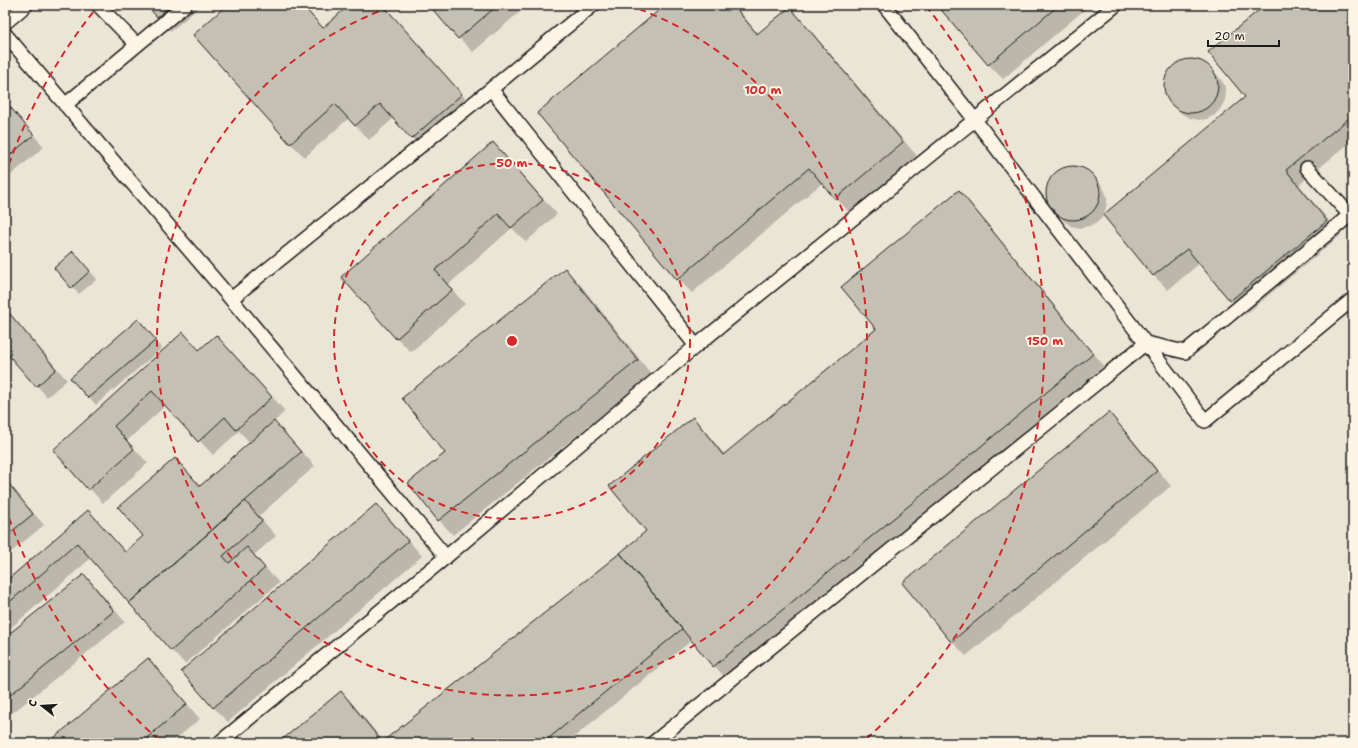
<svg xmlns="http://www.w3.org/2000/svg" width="1358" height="748" viewBox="0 0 1358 748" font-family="'Shantell Sans',sans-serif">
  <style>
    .built { fill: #ebe5d6 }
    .shadow { fill: #0003 }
    .building { fill: #c4c0b3; stroke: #1c1c1c }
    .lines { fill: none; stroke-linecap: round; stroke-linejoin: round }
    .service-casing { stroke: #1c1c1c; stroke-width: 16 }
    .service { stroke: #fcf5e5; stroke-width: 13 }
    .ring { fill: none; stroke: #d62828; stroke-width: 2; stroke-dasharray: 7 5 }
    .centre { fill: #d62828; stroke: #fcf5e5; stroke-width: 2 }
    .ring-label { font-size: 12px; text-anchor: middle; font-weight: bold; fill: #d62828; stroke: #fcf5e5; stroke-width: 4; stroke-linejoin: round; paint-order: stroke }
  </style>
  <rect width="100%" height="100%" fill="#fcf5e5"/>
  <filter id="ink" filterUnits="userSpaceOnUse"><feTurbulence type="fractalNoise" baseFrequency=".025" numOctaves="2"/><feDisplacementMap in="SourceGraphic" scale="8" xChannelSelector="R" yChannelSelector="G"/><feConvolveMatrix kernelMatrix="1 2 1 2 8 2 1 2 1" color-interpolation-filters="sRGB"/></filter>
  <g filter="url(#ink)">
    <path class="built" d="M5,5H1353V743H5Z"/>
    <path class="shadow" d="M147,5H202L171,31Z
      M228,5H302L324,29L351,5H383L475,109L426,153L394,118L369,140L349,118L305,157L290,143Z
      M431,5H528L473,52L459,38Z
      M666,5H734L759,35L790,8L804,23L917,156L850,213L822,183L692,293L678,279Z
      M938,5H1090L1003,79L988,64Z
      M1266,5H1353V140L1299,185L1341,235L1245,315L1231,300L1200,263L1168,290L1154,276L1104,215L1247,97Z
      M1189,59L1197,60L1205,63L1219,77L1224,84L1226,92L1225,100L1221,108L1215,115L1207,119L1198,120L1190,118L1182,114L1169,99L1165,91V82L1168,73L1173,66L1180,62Z
      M5,101L44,147L5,180Z
      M493,144L507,158L557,214L526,242L512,228L448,285L465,304L411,352L397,338Z
      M1070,167H1078L1087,171L1101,184L1105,191L1107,200L1106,208L1103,216L1097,222L1089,226L1080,228L1071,226L1064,221L1050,206L1047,198V189L1050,181L1055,174L1062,169Z
      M959,192L970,203L1104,366L725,677L714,666L692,640L567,743H279L341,692L352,703L384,742L620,553L647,531L693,419L704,430L725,455L877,329Z
      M80,260L97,279L79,294L72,287Z
      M564,269L579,283L652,375L453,535L439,520L409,483L447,453Z
      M5,308L67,380L47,397L5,349Z
      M145,328L162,348L96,405L72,378Z
      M183,333L200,351L216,336L230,350L285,411L274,422L315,466L259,516L276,536L254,555L279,583L185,664L171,650L91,558L5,633V584L88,511L126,552L145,536L175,459L201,487L250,443L239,431L213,455L166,405L127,441L148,463L103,503L54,450Z
      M1109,414L1123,428L1171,486L966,656L952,641Z
      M5,480L44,525L5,557Z
      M376,505L390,519L422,556L228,722L214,708L182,671Z
      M84,575L95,586L125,622L5,719V639Z
      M148,659L162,674L200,719L171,743H49Z"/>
    <path class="building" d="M146,5H171L157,17Z
      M227,5H302L323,28L349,5H383L462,94L411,139L380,104L355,126L335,104L290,144L193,35Z
      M429,5H498L458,39Z
      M665,5H733L757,34L790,7L903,142L835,199L809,168L677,280L537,113Z
      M937,5H1059L988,65Z
      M1265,5H1353V115L1286,170L1327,221L1230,301L1187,249L1153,276L1103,215L1245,97L1208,52Z
      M1164 86a27 27 0 1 1 54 0a27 27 0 1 1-54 0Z
      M5,101L34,135L5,159Z
      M493,142L543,200L511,228L498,214L435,270L452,290L396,339L341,277Z
      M1046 193a27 27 0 1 1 54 0a27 27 0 1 1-54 0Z
      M959,190L1093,354L713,667L620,553L646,531L609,486L693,417L723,455L876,329L841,287Z
      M73,251L90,271L71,288L54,268Z
      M565,268L638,360L438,521L408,483L445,453L402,398Z
      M5,308L56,369L36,387L5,351Z
      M138,319L156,340L88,398L70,378Z
      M183,332L199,350L216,335L272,397L236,430L225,417L198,442L152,391L114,426L134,449L88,490L53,450Z
      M1109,412L1157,471L951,642L902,583Z
      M274,421L301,452L129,603L77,543L5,606V582L88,510L125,552L143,536L118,507L175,458L200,486Z
      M5,479L33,514L5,537Z
      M245,501L262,521L223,556L229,563L247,547L265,568L171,651L129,603Z
      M376,504L408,541L213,708L181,671Z
      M620,553L682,629L543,743H383L382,742Z
      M84,574L114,611L5,699V637Z
      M148,658L187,704L141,743H48Z
      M341,691L383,743H278Z"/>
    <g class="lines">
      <defs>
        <path id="service" d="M98,5L137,45
          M593,5L491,89L696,346L1116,5
          M884,5L975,120L1205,421L1353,299
          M5,23L26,5
          M5,34L231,299L446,557
          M65,105L185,5
          M231,299L491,89
          M219,743L446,557L696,346
          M653,743L1146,343L1185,352L1350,215L1307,168"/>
      </defs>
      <use href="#service" class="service-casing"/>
      <use href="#service" class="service"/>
    </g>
  </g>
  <g class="ring">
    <circle cx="512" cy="341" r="178"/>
    <path d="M628 5A355 355 0 1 1 396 5"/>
    <path d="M159 740A533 533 0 0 1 5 506M5 176A533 533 0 0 1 98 6M926 6A533 533 0 0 1 865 740"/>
  </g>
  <circle cx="512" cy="341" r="6" class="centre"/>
  <g class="ring-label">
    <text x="763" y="94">100 m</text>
    <text x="512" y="167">50 m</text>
    <text x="1045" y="345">150 m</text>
  </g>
  <rect width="1358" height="748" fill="none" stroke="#fcf5e5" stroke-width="20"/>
  <rect x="10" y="10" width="1338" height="728" fill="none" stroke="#1c1c1c" stroke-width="1.5" filter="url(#ink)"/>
  <g transform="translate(42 706) rotate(287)" stroke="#fcf5e5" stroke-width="3" paint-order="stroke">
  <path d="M0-3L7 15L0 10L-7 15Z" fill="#1c1c1c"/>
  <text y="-6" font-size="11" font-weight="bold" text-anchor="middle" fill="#1c1c1c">С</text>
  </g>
  <path d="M1208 40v6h71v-6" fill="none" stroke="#1c1c1c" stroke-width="2"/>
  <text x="1214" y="40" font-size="12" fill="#1c1c1c" stroke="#fcf5e5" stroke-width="3" paint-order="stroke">20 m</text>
</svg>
